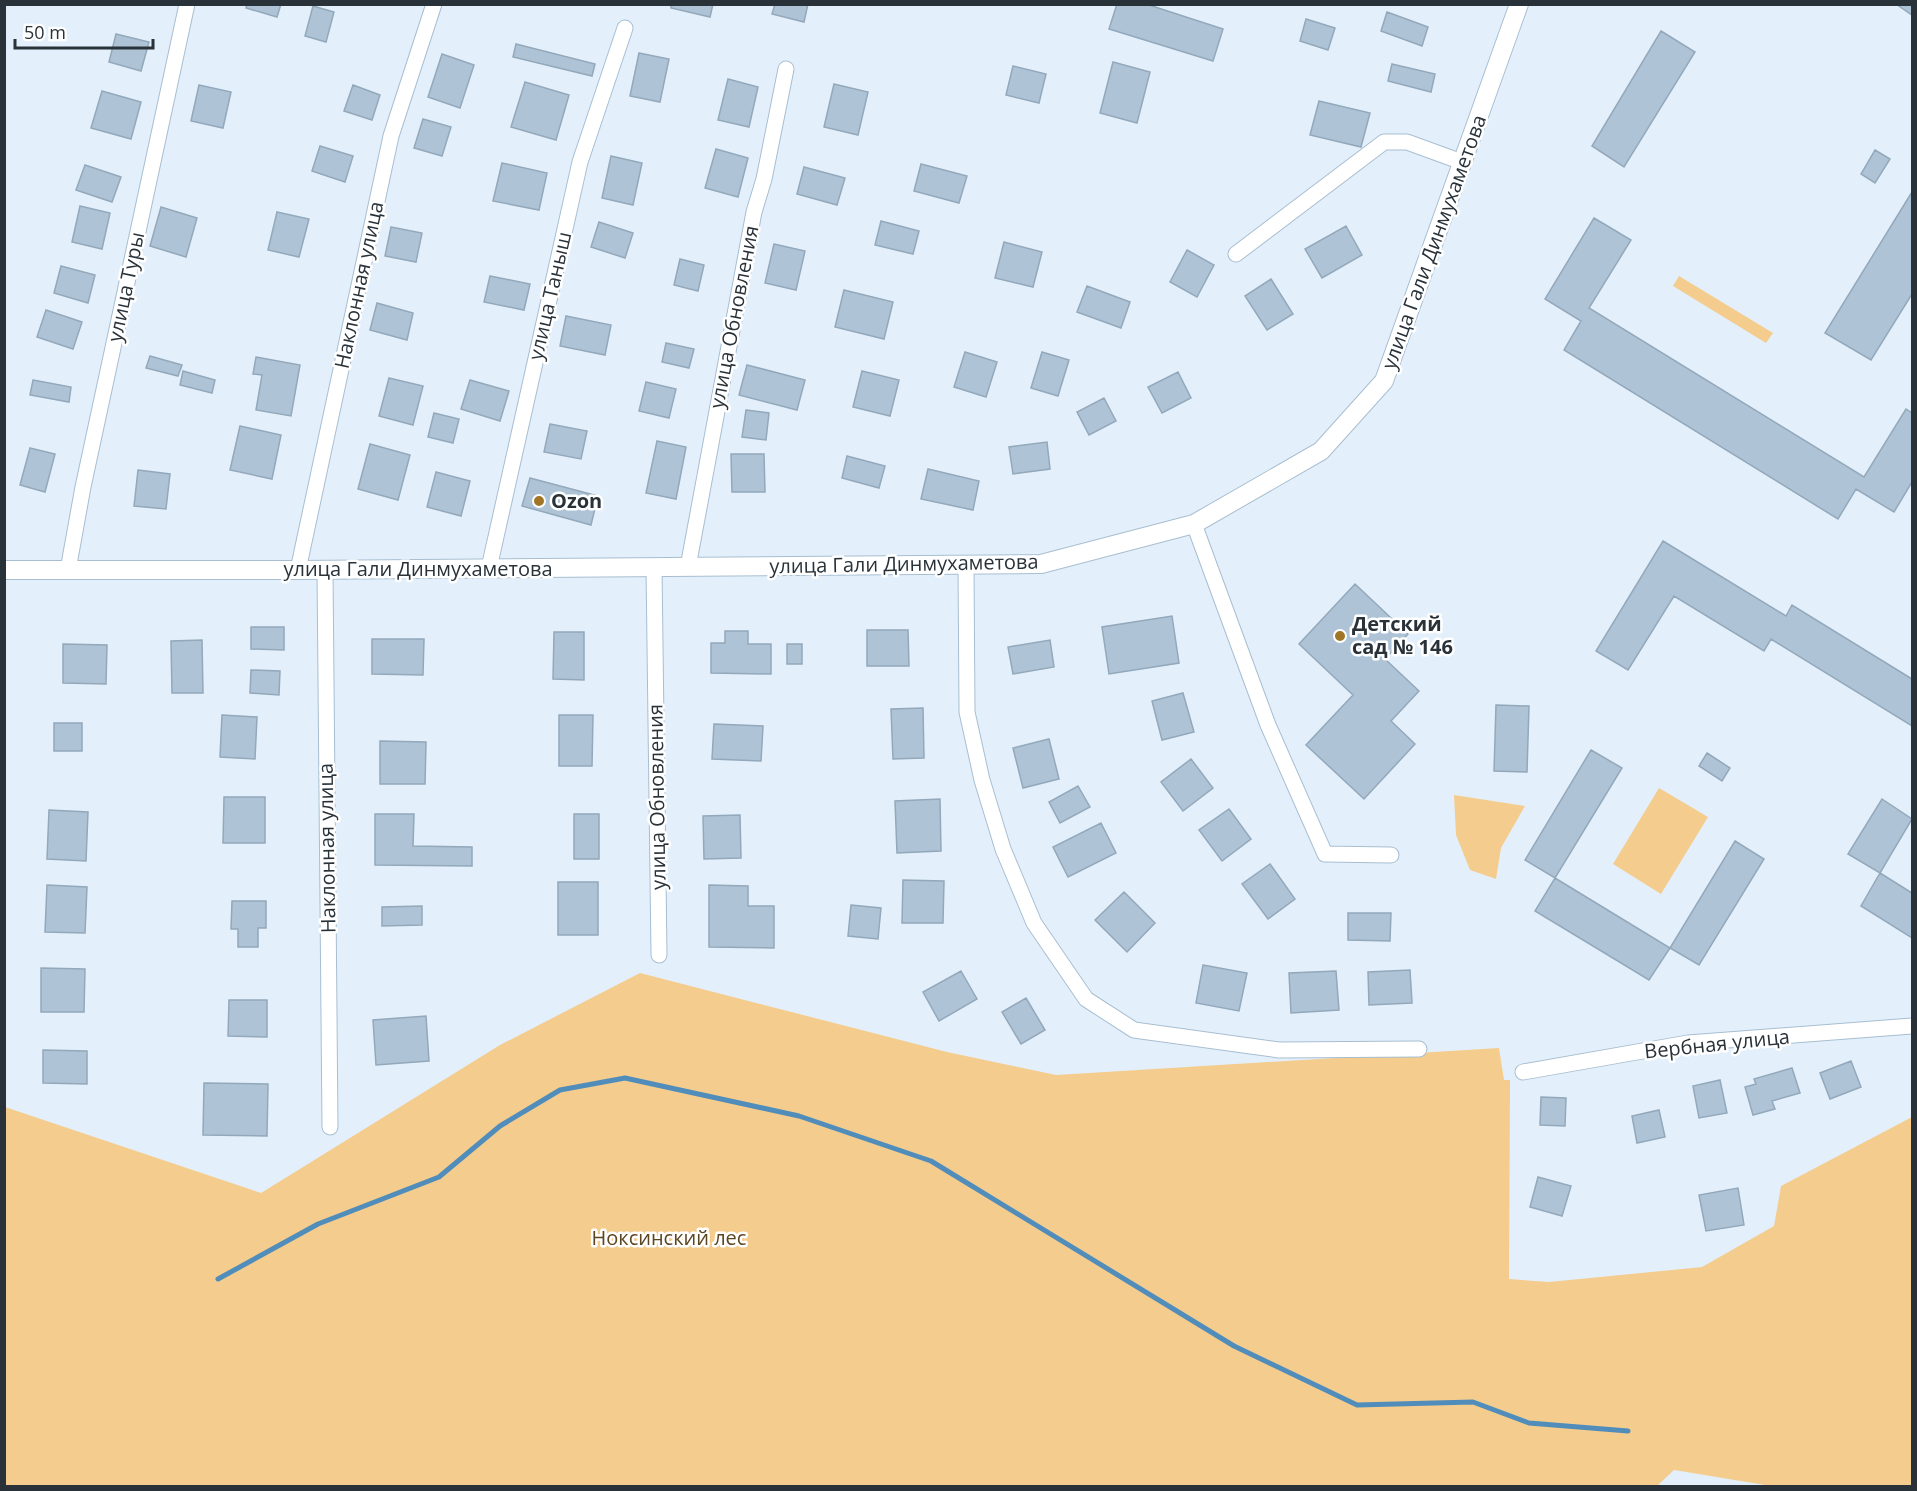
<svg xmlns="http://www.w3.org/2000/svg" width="1917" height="1491" viewBox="0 0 1917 1491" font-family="'Open Sans',sans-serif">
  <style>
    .green { fill: #f4cc8e }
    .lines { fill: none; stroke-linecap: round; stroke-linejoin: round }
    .stream { stroke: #518dba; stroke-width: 5 }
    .building { fill: #aec4d6; stroke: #93a8ba; stroke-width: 1.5 }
    .minor-casing { stroke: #a8bed0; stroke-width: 17 }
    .tertiary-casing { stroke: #a8bed0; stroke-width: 20 }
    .minor { stroke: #fff; stroke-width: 15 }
    .tertiary { stroke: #fff; stroke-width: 18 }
    .poi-dot { fill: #a07525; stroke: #fff; stroke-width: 2 }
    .labels { text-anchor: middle; stroke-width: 5; stroke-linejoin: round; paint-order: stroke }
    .street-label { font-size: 20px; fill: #293239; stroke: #fff }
    .poi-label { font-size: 20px; font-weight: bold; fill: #293239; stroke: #fff; text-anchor: start }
    .park-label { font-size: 20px; fill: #5c4622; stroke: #fff }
  </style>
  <rect width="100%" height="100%" fill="#e3f0fc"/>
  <path class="green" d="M1679,276L1773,333L1766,343L1673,286Z
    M1659,788L1708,817L1661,894L1613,864Z
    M1454,795L1525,806L1501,848L1496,879L1470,870L1456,835Z
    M640,973L947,1052L1056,1075L1499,1048L1504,1080H1510L1509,1279L1549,1282L1702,1267L1774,1226L1781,1186L1912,1117V1486H1771L1674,1470L1657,1486H5V1107L261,1193L500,1045Z"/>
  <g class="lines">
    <path class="stream" d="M218,1279L318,1224L439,1177L500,1126L560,1090L625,1078L799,1116L931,1161L1234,1346L1357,1405L1473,1402L1529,1423L1628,1431"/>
  </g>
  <path class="building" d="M247,4H281L277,17L246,8Z
    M671,4H713L710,17L671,8Z
    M775,4H808L804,22L772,14Z
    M1117,4H1146L1223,29L1213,61L1109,29Z
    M1896,4H1912V15L1903,9Z
    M313,6L334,12L326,42L305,36Z
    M1387,12L1428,27L1422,46L1381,31Z
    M1306,19L1335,28L1328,50L1300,41Z
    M1661,31L1695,52L1624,167L1592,146Z
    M116,34L149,42L141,71L109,62Z
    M516,44L595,64L592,76L513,57Z
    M639,53L669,59L660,102L630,96Z
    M442,54L474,65L460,108L428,97Z
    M1113,62L1150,72L1137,123L1100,113Z
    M1392,64L1435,74L1431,92L1388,81Z
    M1013,66L1046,74L1039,103L1006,95Z
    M728,79L758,87L749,127L718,120Z
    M525,82L569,95L556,140L511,127Z
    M834,84L868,92L858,135L824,127Z
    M199,85L231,92L223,128L191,121Z
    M353,85L380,95L372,120L344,111Z
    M102,91L141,102L131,139L91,128Z
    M1319,101L1370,113L1361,147L1310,135Z
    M423,119L451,127L442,156L414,148Z
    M320,146L353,156L345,182L312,171Z
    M716,149L748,158L738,197L705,188Z
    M1875,150L1890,159L1875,183L1861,174Z
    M611,156L642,163L633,205L602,198Z
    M502,163L547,173L539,210L493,201Z
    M921,164L967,176L959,203L914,191Z
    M85,165L121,177L112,202L76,190Z
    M804,167L845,178L837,205L797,194Z
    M1912,192V294L1871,360L1825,333Z
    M80,206L110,213L102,249L72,242Z
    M161,207L197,218L186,257L150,246Z
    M277,212L309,219L299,257L268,250Z
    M1594,218L1631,240L1589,308L1864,477L1906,409L1912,413V482L1894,512L1856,489L1838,519L1564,350L1581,321L1545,299Z
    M881,221L919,231L913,254L875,245Z
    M599,222L633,233L625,258L591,247Z
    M1346,226L1362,255L1322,278L1305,249Z
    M391,227L422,233L416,262L385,256Z
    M1004,242L1042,252L1033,287L995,278Z
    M774,244L805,251L796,290L765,283Z
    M1187,250L1214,265L1197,297L1170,282Z
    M680,259L704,265L698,291L674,285Z
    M61,266L95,275L88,303L54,293Z
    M490,276L530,284L524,310L484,302Z
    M1271,279L1293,314L1267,330L1245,296Z
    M1087,286L1130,302L1121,328L1077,312Z
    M844,290L893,302L884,339L835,327Z
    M377,303L413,313L407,340L370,330Z
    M46,310L82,322L73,349L37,337Z
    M566,316L611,325L605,355L560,346Z
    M666,343L694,349L689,368L662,362Z
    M965,352L997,362L986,397L954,387Z
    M1042,352L1069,360L1058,396L1031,388Z
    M150,356L182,365L178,376L146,368Z
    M256,357L300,365L291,416L256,410L262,375L253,374Z
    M747,365L805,380L797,410L739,395Z
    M183,371L215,380L212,393L180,385Z
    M862,371L899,380L890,416L853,407Z
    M1178,372L1191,398L1162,413L1148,387Z
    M389,378L423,386L413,425L379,416Z
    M33,380L71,387L69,402L30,395Z
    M470,380L509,391L500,421L461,409Z
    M646,382L676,389L669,418L639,411Z
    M1104,398L1116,421L1089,435L1077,412Z
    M746,410L769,413L766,440L742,437Z
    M434,413L459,419L453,443L428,437Z
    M550,424L587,431L581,459L544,452Z
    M240,426L281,435L272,479L230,470Z
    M657,441L686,447L676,499L646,493Z
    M1047,442L1050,469L1013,474L1009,447Z
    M370,444L410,455L398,500L358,489Z
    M30,448L55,454L45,492L20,485Z
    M731,454H764L765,492H732Z
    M847,456L885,466L879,488L842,478Z
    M928,469L979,481L973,510L921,499Z
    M138,470L170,474L166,509L134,506Z
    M436,472L470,481L461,516L427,507Z
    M530,478L598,496L591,525L522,506Z
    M1663,541L1786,616L1792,605L1912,679V726L1771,639L1764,651L1674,596L1628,670L1596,651Z
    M1355,584L1408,634L1385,659L1419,691L1391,721L1415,744L1364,799L1306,745L1353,695L1299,644Z
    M1172,616L1179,663L1109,674L1102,627Z
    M251,627H284V650L251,649Z
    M867,630H908L909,666H867Z
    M725,631H748V644H771V674L711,673V643H725Z
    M554,632H584V680L553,679Z
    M372,639H424L423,675L372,674Z
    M202,640L203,693H172L171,641Z
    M1050,640L1054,667L1013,674L1008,647Z
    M63,644L107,645L106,684L63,683Z
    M787,644H802V664H787Z
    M251,670L280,671L279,695L250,693Z
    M1183,693L1194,732L1162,740L1152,701Z
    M1496,705L1529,706L1527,772L1494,771Z
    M923,708L924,758L893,759L891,709Z
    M222,715L257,717L255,759L220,757Z
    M559,715H593L592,766H559Z
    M54,723H82V751H54Z
    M714,724L763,726L761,761L712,759Z
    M1049,739L1059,779L1023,788L1013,748Z
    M380,741L426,742L425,784H380Z
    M1591,750L1622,768L1555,878L1525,860Z
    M1707,753L1730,768L1722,781L1699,766Z
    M1191,759L1213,788L1183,811L1161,782Z
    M1078,786L1090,807L1060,823L1049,802Z
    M224,797H265V843H223Z
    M940,799L941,851L897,853L895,801Z
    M1882,799L1912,819L1880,873L1848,854Z
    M1229,809L1251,839L1222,861L1199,830Z
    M49,810L88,812L86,861L47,859Z
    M375,814H414L413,846L472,847V866L375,865Z
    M574,814H599V859H574Z
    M740,815L741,858L704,859L703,816Z
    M1101,823L1116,853L1068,877L1053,847Z
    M1735,841L1764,859L1699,965L1670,948Z
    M1270,864L1295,899L1268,919L1242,884Z
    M1880,873L1912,893V938L1861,906Z
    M1555,878L1670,948L1649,980L1535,911Z
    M903,880L944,881L943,923H902Z
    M558,882H598V935H558Z
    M47,885L87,887L85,933L45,932Z
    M709,885L748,886V906H774V948L709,947Z
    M1124,892L1155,923L1127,952L1095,920Z
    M232,901H266V928H258V947H238V929H231Z
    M851,905L881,908L878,939L848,936Z
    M422,906V925L382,926V907Z
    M1348,913H1391L1390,941L1348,940Z
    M1203,965L1247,973L1239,1011L1196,1003Z
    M41,968L85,969L84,1012H41Z
    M1410,970L1412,1003L1369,1005L1368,972Z
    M961,971L977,999L939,1021L923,992Z
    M1336,971L1339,1010L1291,1013L1289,973Z
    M1026,998L1045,1030L1021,1044L1002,1012Z
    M229,1000H267V1037L228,1036Z
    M426,1016L429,1061L376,1065L373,1020Z
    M43,1050L87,1051V1084L43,1083Z
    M1851,1061L1861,1087L1830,1099L1820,1073Z
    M1792,1068L1800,1093L1772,1101L1775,1109L1753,1115L1745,1087L1756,1084L1754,1079Z
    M1720,1080L1727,1113L1699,1118L1693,1086Z
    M204,1083L268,1084L267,1136L203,1135Z
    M1541,1097L1566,1098L1565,1126L1540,1125Z
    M1659,1110L1665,1137L1637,1143L1632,1116Z
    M1538,1177L1571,1186L1562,1216L1530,1207Z
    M1738,1188L1744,1225L1706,1231L1699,1195Z"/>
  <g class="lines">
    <defs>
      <path id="minor" d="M1236,254L1384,142H1407L1462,162
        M1194,524L1268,725L1325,854L1391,855
        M966,565L967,712L982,780L1003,849L1034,923L1086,999L1134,1030L1279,1050L1419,1049
        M654,567L659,955
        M688,567L754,212L764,179L786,69
        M489,568L580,162L625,28
        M325,569L330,1127
        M68,570L83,487L187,4
        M298,570L391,136L434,4
        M1523,1072L1688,1043L1912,1026"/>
      <path id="tertiary" d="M4,570H298L1041,564L1194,524L1321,451L1384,381L1519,4"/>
    </defs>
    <use href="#minor" class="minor-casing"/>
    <use href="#tertiary" class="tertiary-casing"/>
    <use href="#minor" class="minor"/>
    <use href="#tertiary" class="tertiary"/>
  </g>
  <g class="poi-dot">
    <circle cx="539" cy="501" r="6"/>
    <circle cx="1340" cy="636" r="6"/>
  </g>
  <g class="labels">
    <g class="street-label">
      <text transform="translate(1434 242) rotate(-70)" y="7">улица Гали Динмухаметова</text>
      <text transform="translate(359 285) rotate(-78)" y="7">Наклонная улица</text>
      <text transform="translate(126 287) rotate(-78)" y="7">улица Туры</text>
      <text transform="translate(550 296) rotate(-77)" y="7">улица Таныш</text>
      <text transform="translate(734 317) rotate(-79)" y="7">улица Обновления</text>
      <text transform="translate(904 564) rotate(-1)" y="7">улица Гали Динмухаметова</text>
      <text x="418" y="576">улица Гали Динмухаметова</text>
      <text transform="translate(657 797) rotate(-91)" y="7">улица Обновления</text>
      <text transform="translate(327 848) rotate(-91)" y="7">Наклонная улица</text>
      <text transform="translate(1717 1044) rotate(-6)" y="7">Вербная улица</text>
    </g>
    <g class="poi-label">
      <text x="551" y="508">Ozon</text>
      <text x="1352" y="631">Детский<tspan x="1352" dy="23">сад № 146</tspan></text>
    </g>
    <g class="park-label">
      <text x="669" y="1245">Ноксинский лес</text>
    </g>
  </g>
  <rect width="1917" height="1491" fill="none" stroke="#293239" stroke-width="12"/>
  <path d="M15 39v9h138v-9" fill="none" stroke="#293239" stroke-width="3"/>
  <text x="24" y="39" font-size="18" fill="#293239" stroke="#ffffff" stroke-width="4.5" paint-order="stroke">50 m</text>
</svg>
